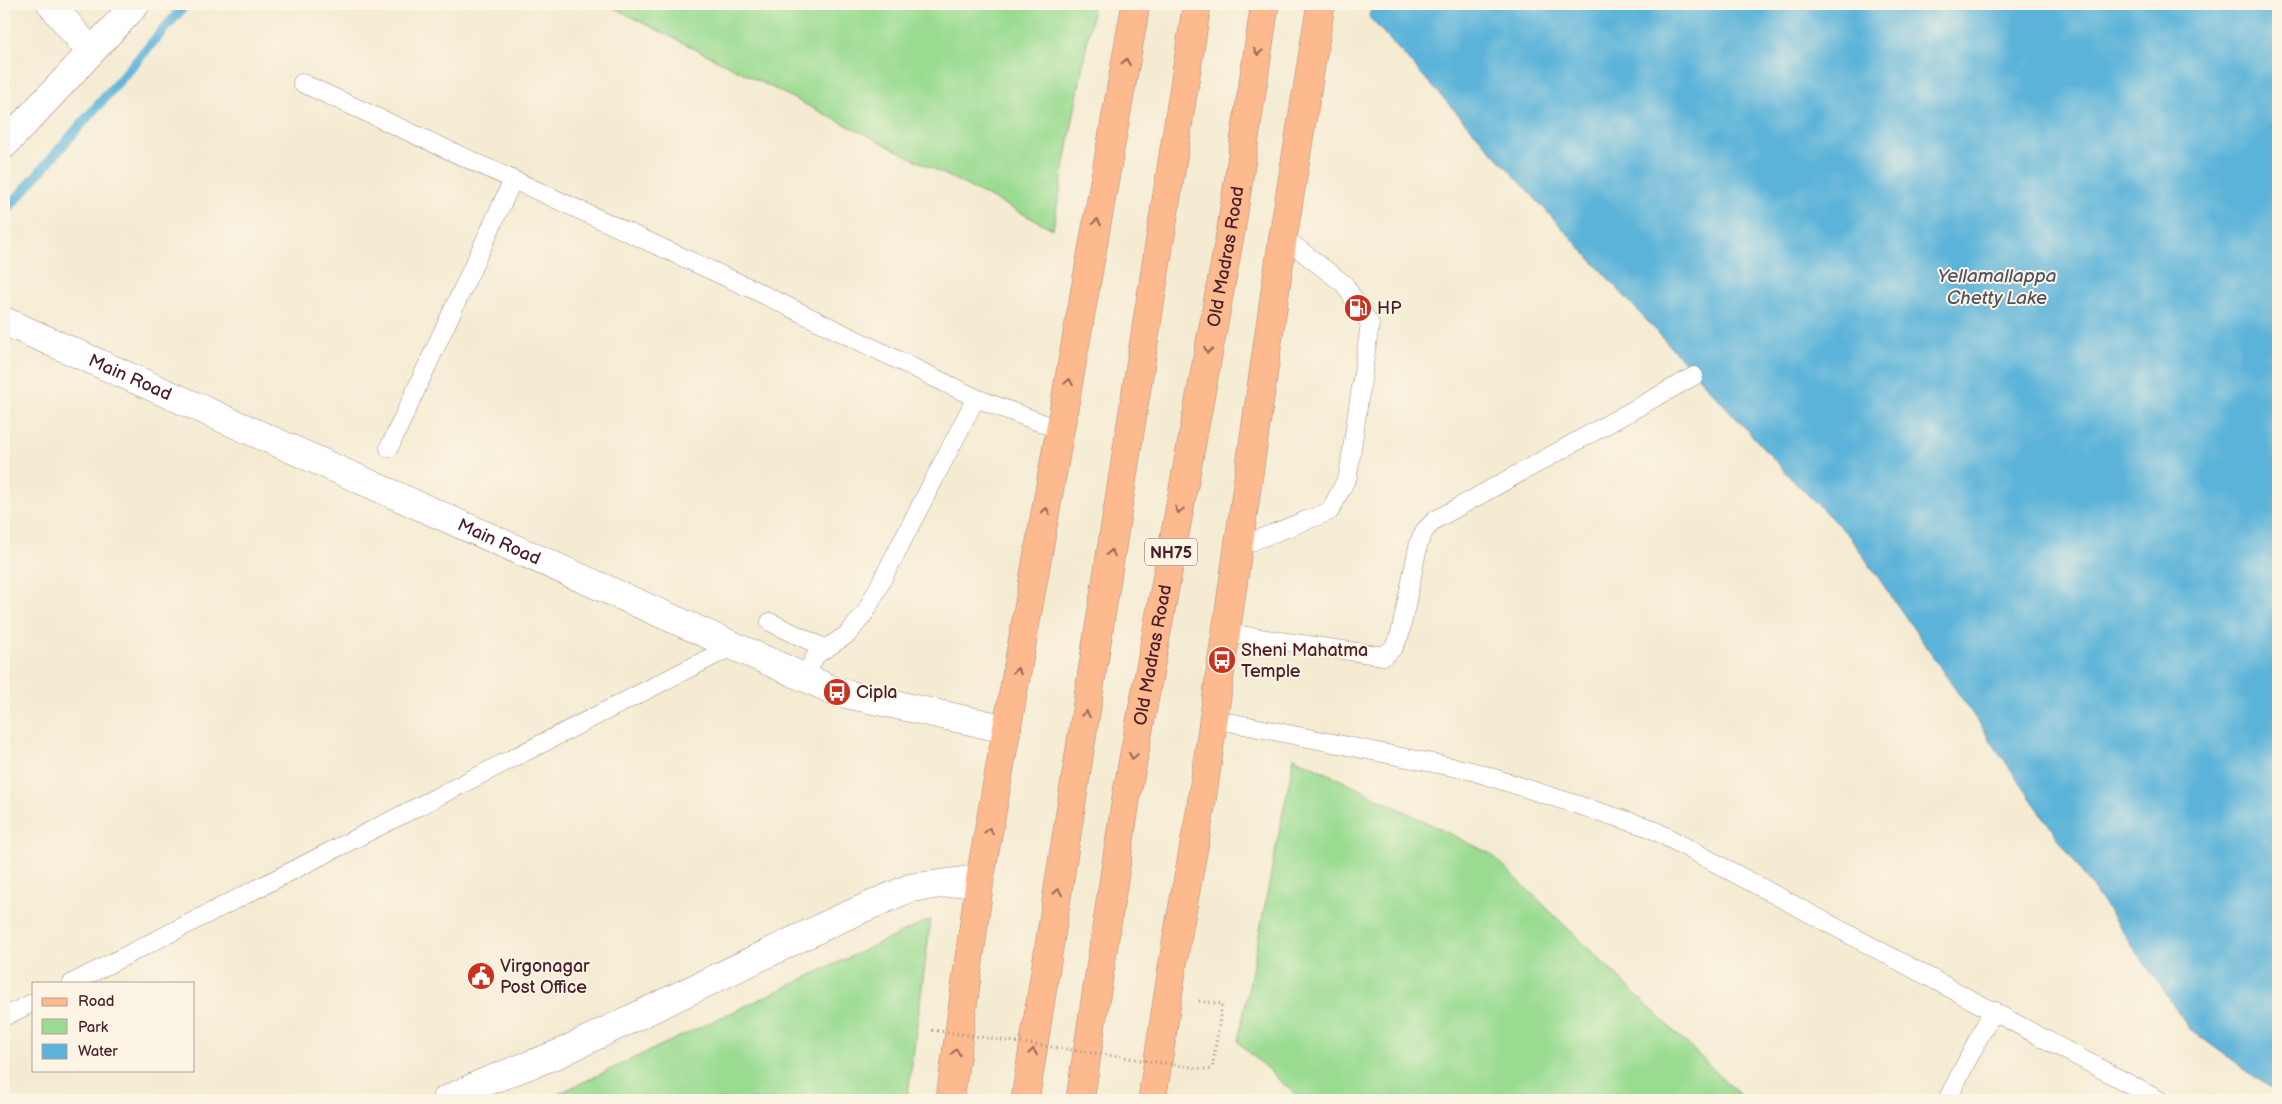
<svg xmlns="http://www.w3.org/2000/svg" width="2282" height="1104" viewBox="0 0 2282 1104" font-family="'Balsamiq Sans',sans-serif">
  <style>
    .green { fill: #9adb91; stroke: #727d5e }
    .water { fill: #5cb3d9; stroke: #536982 }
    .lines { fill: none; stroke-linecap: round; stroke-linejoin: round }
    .stream { stroke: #5cb3d9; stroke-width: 10 }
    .service-casing { stroke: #9f857e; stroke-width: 19 }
    .minor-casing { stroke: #9f857e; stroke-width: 29 }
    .tertiary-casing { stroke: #9f857e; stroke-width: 29 }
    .primary-casing { stroke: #9f857e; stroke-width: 29 }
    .trunk-casing { stroke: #9f857e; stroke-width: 29 }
    .path { stroke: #9f857e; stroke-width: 3; stroke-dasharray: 1 4; stroke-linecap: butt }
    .service { stroke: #fff; stroke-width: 18 }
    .minor { stroke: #fff; stroke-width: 28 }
    .tertiary { stroke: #fff; stroke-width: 28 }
    .primary { stroke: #fcba8e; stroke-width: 28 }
    .trunk { stroke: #fcba8e; stroke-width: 28 }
    .path-bridge { stroke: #9f857e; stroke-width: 3; stroke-dasharray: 1 4; stroke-linecap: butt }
    .oneway { stroke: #9a6558 }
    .labels { text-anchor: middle; stroke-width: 4; stroke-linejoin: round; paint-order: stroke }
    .shield { fill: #fcf5e5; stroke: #7f5f63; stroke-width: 1 }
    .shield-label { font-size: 16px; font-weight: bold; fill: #4a1f2b }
    .street-label { font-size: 18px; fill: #4a1f2b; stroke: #fcf5e5 }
    .poi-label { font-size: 18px; fill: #4a1f2b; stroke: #fcf5e5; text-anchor: start }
    .water-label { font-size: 19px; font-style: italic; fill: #505368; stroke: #fcf5e5 }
  </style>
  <rect width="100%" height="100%" fill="#fcf5e5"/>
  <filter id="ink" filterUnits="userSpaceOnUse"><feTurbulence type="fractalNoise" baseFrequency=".02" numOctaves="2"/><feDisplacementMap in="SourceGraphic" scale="10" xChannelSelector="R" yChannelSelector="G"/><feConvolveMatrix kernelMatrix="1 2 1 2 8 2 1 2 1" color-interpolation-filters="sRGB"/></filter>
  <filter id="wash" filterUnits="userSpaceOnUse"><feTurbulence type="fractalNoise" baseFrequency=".0096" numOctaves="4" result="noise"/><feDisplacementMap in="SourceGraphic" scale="20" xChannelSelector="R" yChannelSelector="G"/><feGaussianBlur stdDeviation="1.12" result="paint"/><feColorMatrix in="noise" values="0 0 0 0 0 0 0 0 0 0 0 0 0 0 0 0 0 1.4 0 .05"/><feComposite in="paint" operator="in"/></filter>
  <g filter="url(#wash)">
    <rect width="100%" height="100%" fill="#f4ebd2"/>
    <path class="green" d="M606,4H1094L1053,229Z
      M1294,757L1491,854L1745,1100H1301L1238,1042Z
      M931,919L907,1100H544L562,1092Z"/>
    <path class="water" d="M1372,4H2278V1094L2190,1029L1851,538L1791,478L1369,17Z"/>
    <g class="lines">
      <path class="stream" d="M4,213L186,4"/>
    </g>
  </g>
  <g filter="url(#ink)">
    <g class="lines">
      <defs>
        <path id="service" d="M302,83L752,289L976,398L1060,430
          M389,448L513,180
          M1238,547L1330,511L1348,476L1370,324L1344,284L1283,237
          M770,622L826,649
          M1226,633L1384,656L1394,647L1400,634L1419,542L1425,530L1435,520L1694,376
          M804,678L816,655L848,634L865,613L976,398
          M1214,719L1472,771L1650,828L2159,1100
          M72,983L733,646
          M4,1017L34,1002
          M1947,1100L1993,1010"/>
        <path id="minor" d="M51,4L91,52
          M4,145L136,4
          M446,1100L485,1082L558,1054L837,920L910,888L980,879"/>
        <g id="tertiary">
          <path id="s1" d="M4,321L837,692L1007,729"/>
        </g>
        <path id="primary" d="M950,1100L980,879L1136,4
          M1152,1100L1176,944L1200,813L1283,237L1321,4"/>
        <g id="trunk">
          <path d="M1025,1100L1197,4"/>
          <path id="s2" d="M1080,1100L1127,793L1231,230L1265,4"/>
        </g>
      </defs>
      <use href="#service" class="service-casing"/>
      <use href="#minor" class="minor-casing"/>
      <use href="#tertiary" class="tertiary-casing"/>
      <use href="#primary" class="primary-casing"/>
      <use href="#trunk" class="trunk-casing"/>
      <path class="path" d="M1199,1001L1222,1004L1212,1070"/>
      <use href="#service" class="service"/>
      <use href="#minor" class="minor"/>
      <use href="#tertiary" class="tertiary"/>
      <use href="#primary" class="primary"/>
      <use href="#trunk" class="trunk"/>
      <path class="path-bridge" d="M932,1030L1212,1070"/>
    </g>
    <defs><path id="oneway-chevron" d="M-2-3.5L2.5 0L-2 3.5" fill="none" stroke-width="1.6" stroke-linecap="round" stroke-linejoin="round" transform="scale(1.25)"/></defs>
    <g class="oneway">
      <use href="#oneway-chevron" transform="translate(1258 52) rotate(99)"/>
      <use href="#oneway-chevron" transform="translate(1126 62) rotate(-80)"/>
      <use href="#oneway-chevron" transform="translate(1097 222) rotate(-80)"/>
      <use href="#oneway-chevron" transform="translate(1208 350) rotate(101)"/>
      <use href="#oneway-chevron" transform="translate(1069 382) rotate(-80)"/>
      <use href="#oneway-chevron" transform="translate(1179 510) rotate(101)"/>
      <use href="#oneway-chevron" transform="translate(1046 511) rotate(-80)"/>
      <use href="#oneway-chevron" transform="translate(1111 553) rotate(-81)"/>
      <use href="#oneway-chevron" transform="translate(1017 671) rotate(-80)"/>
      <use href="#oneway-chevron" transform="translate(1086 714) rotate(-81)"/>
      <use href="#oneway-chevron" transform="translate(1133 756) rotate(100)"/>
      <use href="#oneway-chevron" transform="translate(989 831) rotate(-80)"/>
      <use href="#oneway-chevron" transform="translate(1058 892) rotate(-81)"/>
      <use href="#oneway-chevron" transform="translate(956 1052) rotate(-82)"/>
      <use href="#oneway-chevron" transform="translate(1033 1052) rotate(-81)"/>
    </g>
  </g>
  <defs>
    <symbol id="fuel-disc" viewBox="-11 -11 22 22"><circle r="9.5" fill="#c8321e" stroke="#fcf5e5"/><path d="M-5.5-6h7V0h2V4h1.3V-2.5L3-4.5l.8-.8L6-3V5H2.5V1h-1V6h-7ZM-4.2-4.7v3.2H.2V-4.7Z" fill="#fff"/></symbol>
    <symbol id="bus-disc" viewBox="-11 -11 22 22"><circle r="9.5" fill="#c8321e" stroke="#fcf5e5"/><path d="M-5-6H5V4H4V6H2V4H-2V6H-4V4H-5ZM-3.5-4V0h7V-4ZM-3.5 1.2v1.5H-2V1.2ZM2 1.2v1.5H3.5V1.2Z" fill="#fff"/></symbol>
    <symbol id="civic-disc" viewBox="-11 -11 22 22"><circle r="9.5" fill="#c8321e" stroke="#fcf5e5"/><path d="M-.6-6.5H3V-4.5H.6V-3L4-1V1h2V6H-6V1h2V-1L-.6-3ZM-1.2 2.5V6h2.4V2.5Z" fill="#fff"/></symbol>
  </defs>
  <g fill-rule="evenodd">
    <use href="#fuel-disc" x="1342" y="292" width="32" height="32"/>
    <use href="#bus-disc" x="1206" y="644" width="32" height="32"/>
    <use href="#bus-disc" x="821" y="676" width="32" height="32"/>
    <use href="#civic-disc" x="465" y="960" width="32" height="32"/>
  </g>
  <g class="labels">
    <rect class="shield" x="1145" y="538.5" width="52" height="27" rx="4"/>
    <g class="shield-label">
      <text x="1171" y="558">NH75</text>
    </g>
    <g class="street-label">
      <text dy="6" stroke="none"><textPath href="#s2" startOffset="856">Old Madras Road</textPath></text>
      <text dy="6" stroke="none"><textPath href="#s1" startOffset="138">Main Road</textPath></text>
      <text dy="6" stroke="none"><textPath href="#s1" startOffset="542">Main Road</textPath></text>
      <text dy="6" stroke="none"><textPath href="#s2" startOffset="451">Old Madras Road</textPath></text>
    </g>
    <g class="poi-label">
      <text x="1377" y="314">HP</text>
      <text x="1241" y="656">Sheni Mahatma<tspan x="1241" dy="21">Temple</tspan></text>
      <text x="856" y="698">Cipla</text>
      <text x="500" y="972">Virgonagar<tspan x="500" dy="21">Post Office</tspan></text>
    </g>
    <g class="water-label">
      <text x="1997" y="282">Yellamallappa<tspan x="1997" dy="22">Chetty Lake</tspan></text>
    </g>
  </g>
  <rect width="2282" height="1104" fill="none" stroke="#fcf5e5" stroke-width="20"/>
  <rect x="32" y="982" width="162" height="90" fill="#fcf5e5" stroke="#b59f9b"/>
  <rect x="42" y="998" width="25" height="8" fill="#fcba8e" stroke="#b59f9b"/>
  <text x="78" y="1006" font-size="15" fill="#4a1f2b">Road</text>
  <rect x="42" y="1019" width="25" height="15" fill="#9adb91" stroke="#b59f9b"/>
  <text x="78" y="1032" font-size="15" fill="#4a1f2b">Park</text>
  <rect x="42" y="1044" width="25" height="15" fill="#5cb3d9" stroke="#b59f9b"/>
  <text x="78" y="1056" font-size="15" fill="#4a1f2b">Water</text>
</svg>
